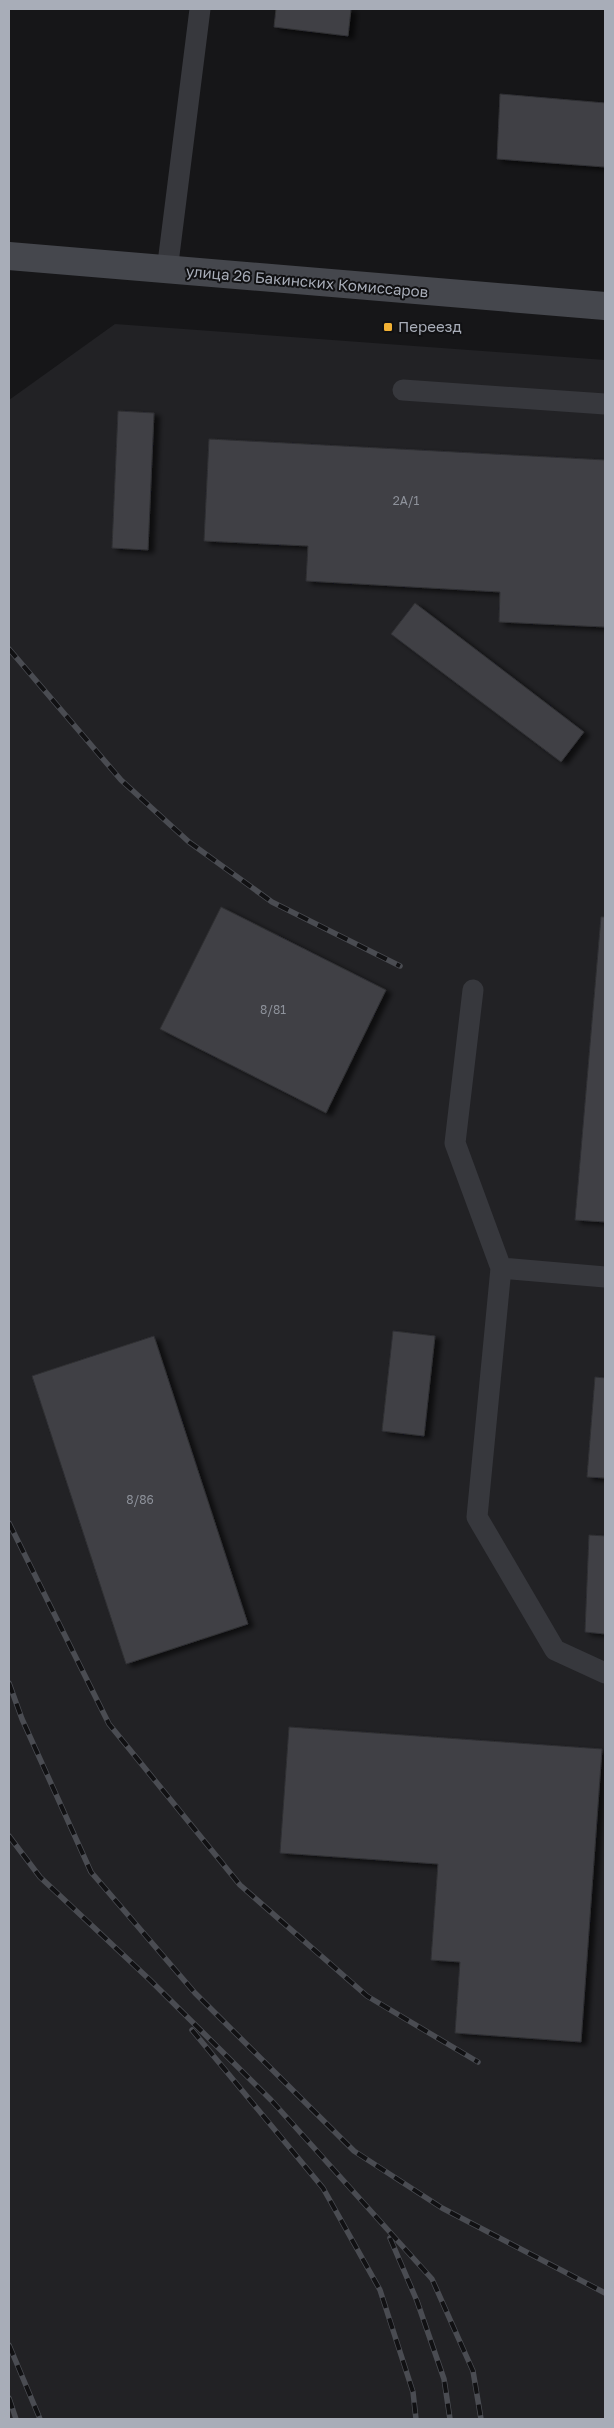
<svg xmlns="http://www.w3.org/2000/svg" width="614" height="2428" viewBox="0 0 614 2428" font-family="'Golos Text',sans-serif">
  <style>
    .built { fill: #222225 }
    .building { fill: #404145; stroke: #303034; filter: url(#shadow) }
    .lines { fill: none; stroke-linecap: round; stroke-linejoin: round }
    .lane { stroke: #37383d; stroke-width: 21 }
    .secondary { stroke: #45474d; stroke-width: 28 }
    .rail-casing { stroke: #4a4c52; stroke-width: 5.5 }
    .rail { stroke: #111113; stroke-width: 4; stroke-dasharray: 11; stroke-linecap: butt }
    .poi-dot { fill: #f2b134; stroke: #111113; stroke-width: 2 }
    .labels { text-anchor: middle; stroke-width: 4; stroke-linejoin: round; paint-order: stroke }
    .number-label { font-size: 12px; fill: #8e929b }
    .street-label { font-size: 15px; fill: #a8adb8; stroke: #111113 }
    .poi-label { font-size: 15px; fill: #a8adb8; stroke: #111113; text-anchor: start }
  </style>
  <defs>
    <filter id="shadow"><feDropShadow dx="5.5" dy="3" stdDeviation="2.5" flood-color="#0009"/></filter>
  </defs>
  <rect width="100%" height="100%" fill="#161618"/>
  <path class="built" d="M115,324L605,360V2419H9V400Z"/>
  <path class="building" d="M276,9H351L348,36L274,27Z
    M500,94L605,103V167L497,159Z
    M118,411L154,413L148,550L112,548Z
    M209,439L605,460V627L499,622L500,592L306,581L308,546L204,541Z
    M415,603L584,732L561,762L391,634Z
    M221,907L386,990L326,1113L160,1029Z
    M601,917H605V1222L575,1220Z
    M393,1331L435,1336L424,1436L382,1431Z
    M154,1336L248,1624L126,1664L32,1376Z
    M595,1377L605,1378V1478L587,1477Z
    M589,1535L605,1536V1634L585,1632Z
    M289,1727L602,1749L581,2042L455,2033L460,1962L431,1960L438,1864L280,1853Z"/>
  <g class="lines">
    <path class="lane" d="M167,271L200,9
      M403,390L605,404
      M473,990L455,1143L501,1268L477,1517L555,1650L605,1673
      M501,1268L605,1277"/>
    <path class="secondary" d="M9,256L605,306"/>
    <defs>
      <path id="rail" d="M9,649L121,780L189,842L272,902L400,966
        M9,1523L109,1724L240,1885L367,1996L478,2062
        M9,1683L22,1719L91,1872L195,1993L354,2151L442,2208L605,2293
        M9,1836L40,1877L150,1980L271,2100L432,2279L473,2371L481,2419
        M192,2030L323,2188L380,2290L413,2392L416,2419
        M390,2238L417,2301L444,2379L450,2419
        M9,2345L40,2419
        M9,2398L16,2419"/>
    </defs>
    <use href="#rail" class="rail-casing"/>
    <use href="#rail" class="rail"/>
  </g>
  <rect class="poi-dot" x="383" y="322" width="10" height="10" rx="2.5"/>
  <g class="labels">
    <g class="number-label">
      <text x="406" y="505">2А/1</text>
      <text x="273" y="1014">8/81</text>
      <text x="140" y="1504">8/86</text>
    </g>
    <g class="street-label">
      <text transform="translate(307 282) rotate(5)" y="5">улица 26 Бакинских Комиссаров</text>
    </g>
    <g class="poi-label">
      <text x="398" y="332">Переезд</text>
    </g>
  </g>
  <rect width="614" height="2428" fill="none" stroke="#a8adb8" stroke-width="20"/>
</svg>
